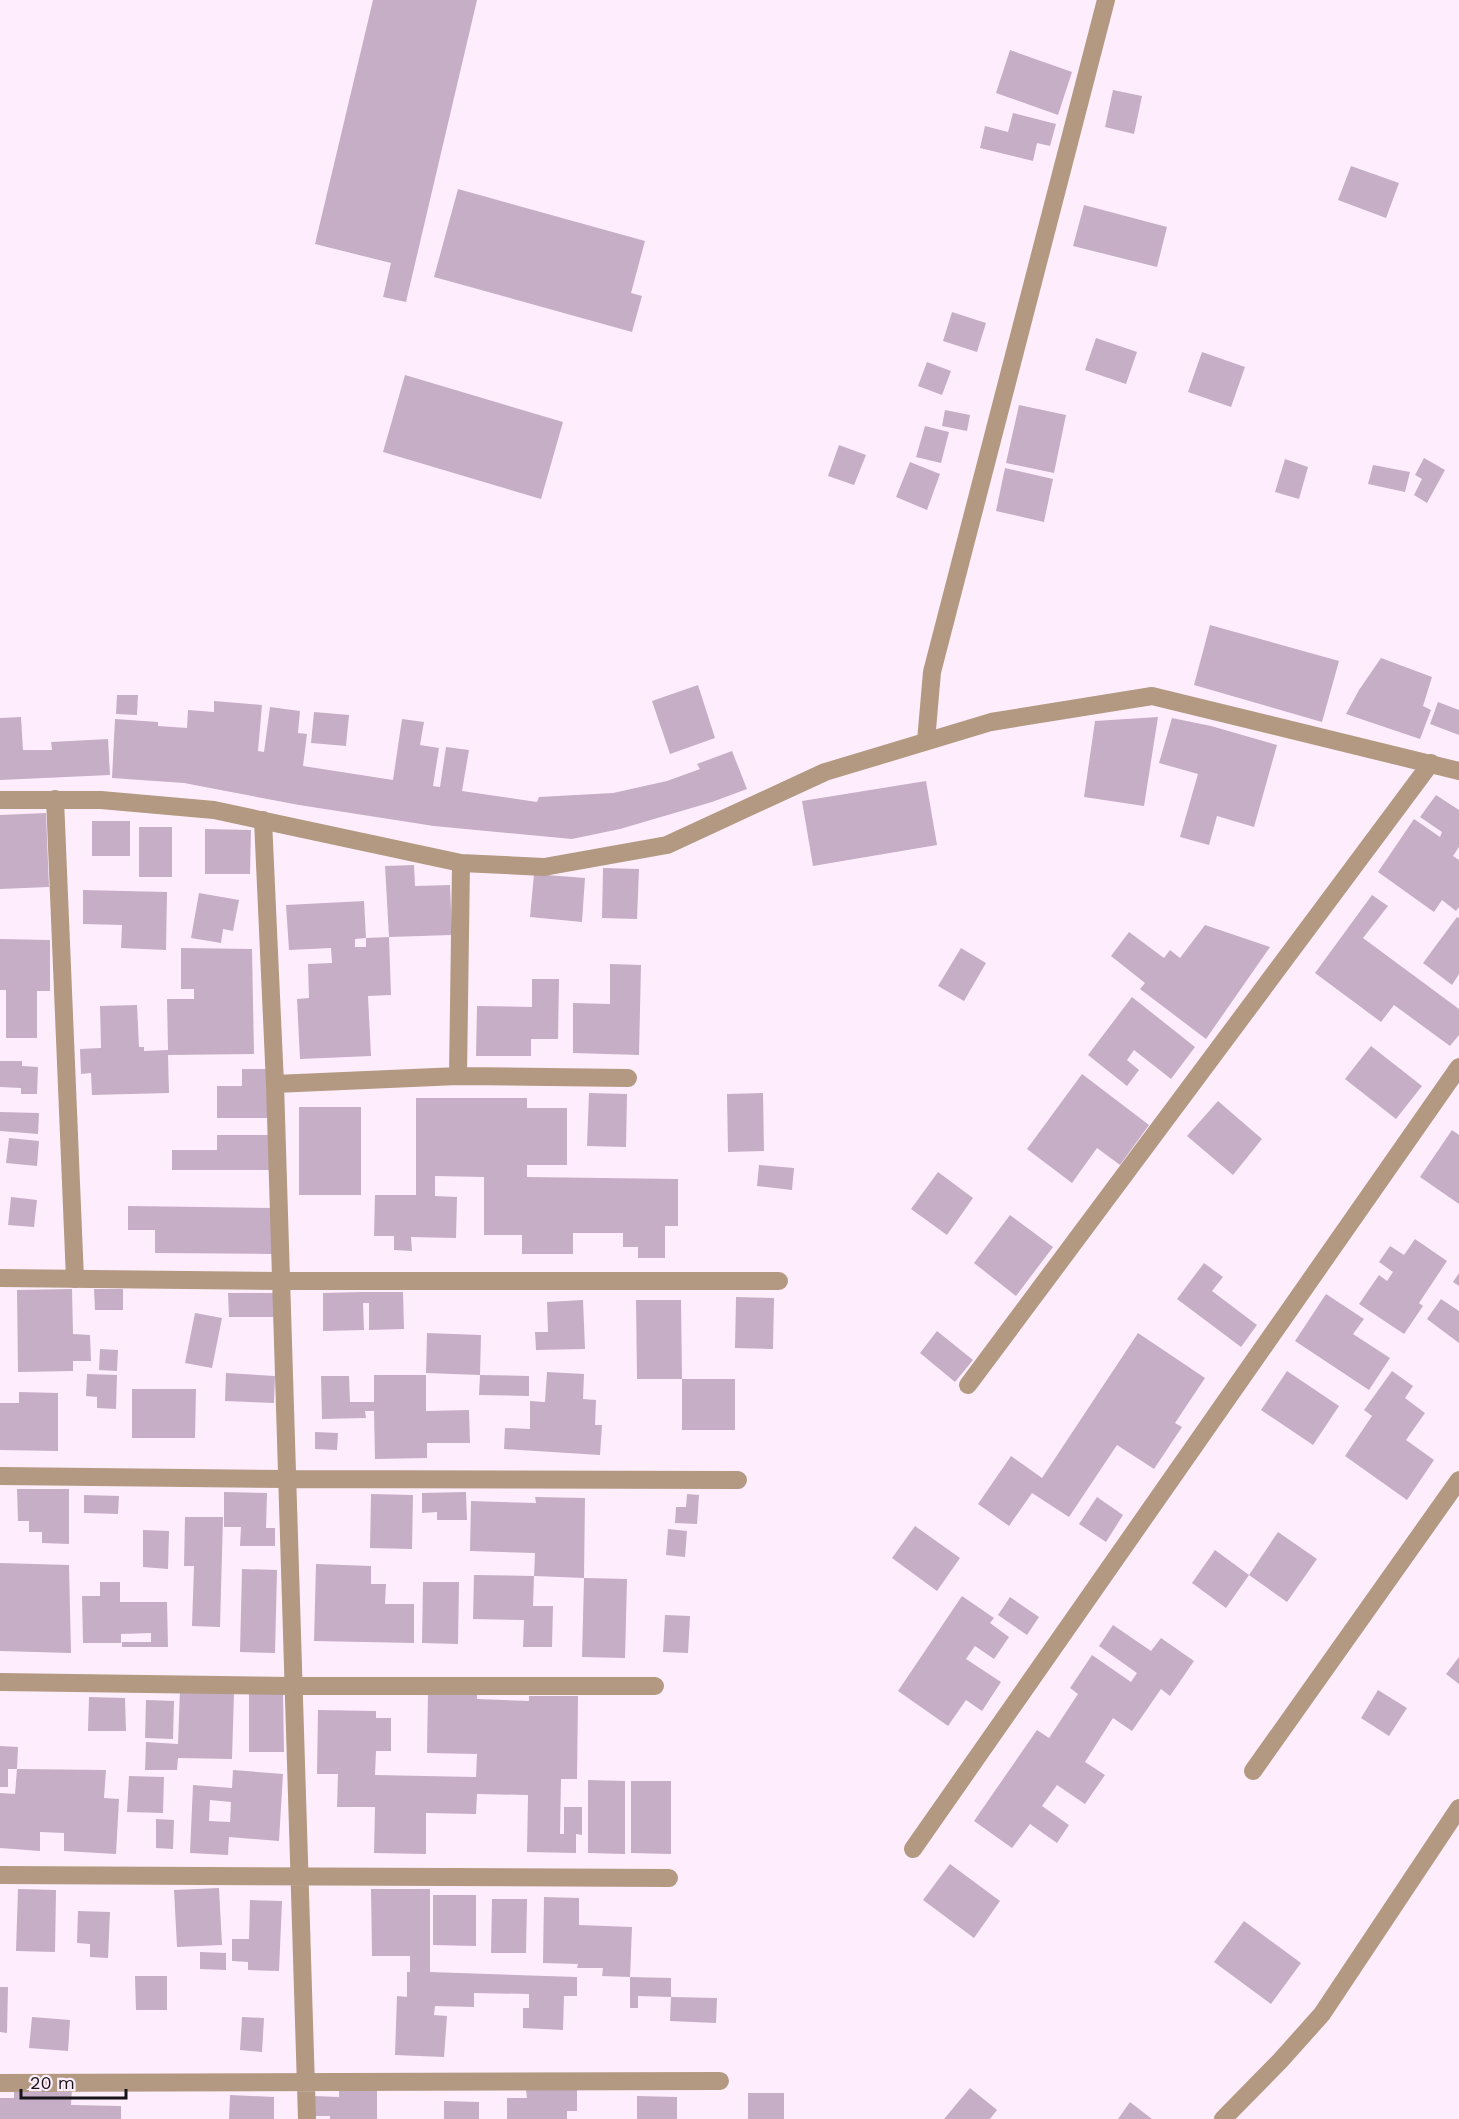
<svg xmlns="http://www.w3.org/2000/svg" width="1459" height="2119" viewBox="0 0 1459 2119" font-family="'Work Sans',sans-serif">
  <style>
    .building { fill: #c6aec6; fill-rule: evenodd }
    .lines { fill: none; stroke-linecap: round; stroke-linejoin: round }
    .lane { stroke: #b39981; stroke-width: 18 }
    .street { stroke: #b39981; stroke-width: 18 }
  </style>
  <rect width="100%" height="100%" fill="#feeefd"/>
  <path class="building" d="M373,0H477L406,302L383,297L391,263L315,244Z
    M1010,50L1072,72L1058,115L996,93Z
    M1113,90L1142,96L1134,134L1105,127Z
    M1013,113L1056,124L1050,146L1037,143L1033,161L980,148L985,126L1008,132Z
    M1351,166L1399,183L1386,218L1338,200Z
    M458,189L645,241L631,293L642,296L632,332L434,277Z
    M1084,205L1167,227L1157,267L1073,246Z
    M952,312L986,323L977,352L943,341Z
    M1096,338L1137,352L1126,384L1085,370Z
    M1202,352L1245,367L1231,407L1188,392Z
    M927,362L951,371L942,395L918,386Z
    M405,375L563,422L541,499L383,452Z
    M1019,405L1066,415L1054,473L1006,463Z
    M945,410L970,415L967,431L942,426Z
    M925,426L949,432L941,463L916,457Z
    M839,445L866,455L854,485L828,476Z
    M1424,458L1445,470L1427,503L1414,495L1422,479L1415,475Z
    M1285,459L1308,467L1299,499L1275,492Z
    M910,462L940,474L927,510L896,497Z
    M1373,465L1410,472L1405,492L1368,484Z
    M1005,468L1053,479L1044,522L996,511Z
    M1210,625L1339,661L1322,722L1194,685Z
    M1381,658L1432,677L1423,706L1431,710L1420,739L1346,714L1359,690Z
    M698,685L715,738L670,754L652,701Z
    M117,695H138L137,715L116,714Z
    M214,701L262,705L258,751L264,752L270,707L300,711L298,733L307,734L303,766L393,780L402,719L424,722L420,745L439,748L433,786L440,787L446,747L469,750L462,791L537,802L539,797L613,793L667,781L700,769L697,764L732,751L747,789L712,802L620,829L572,839L434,826L299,805L184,783L112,778L115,719L158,722V726L187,728L188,710L214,712Z
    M1438,702L1459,710V735L1430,724Z
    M314,712L349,715L346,746L311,743Z
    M21,717L23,750H52L51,742L108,739L110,775L0,780V718Z
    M1158,717L1144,806L1084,797L1095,721Z
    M1172,718L1211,726L1277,745L1254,827L1217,816L1209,845L1180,837L1198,774L1159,763Z
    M926,781L937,845L813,866L802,801Z
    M1436,795L1459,810V847L1453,856L1459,860V907L1456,911L1442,900L1434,912L1378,872L1414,819L1440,837L1442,832L1420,817Z
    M46,813L49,887L0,889V815Z
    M92,821H130V856H92Z
    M139,827H172V877H139Z
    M205,829L251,830L250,874H205Z
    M414,865L415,886L450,885L452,935L389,937L385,866Z
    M603,868L639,869L637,919L602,918Z
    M534,874L585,878L582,922L530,917Z
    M83,890L167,892L166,950L121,948L122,925L83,924Z
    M199,893L239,900L233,931L223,929L221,943L191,938Z
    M1372,895L1388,906L1363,938L1459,1009V1035L1450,1046L1394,1005L1381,1022L1315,973Z
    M364,901L366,938L355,939V947H366V938L389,937L391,995L368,996L371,1056L300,1059L297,999L309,998L308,964L332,963L331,948L289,950L286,905Z
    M1457,917L1459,918V974L1452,985L1423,963Z
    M1205,925L1270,947L1206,1039L1140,989L1145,983L1111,956L1129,932L1164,958L1170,950L1180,958Z
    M0,939L50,940V991H37V1038H6V990H0Z
    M181,948L252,949L254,1054L168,1055L169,1093L92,1095L91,1073L81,1074L80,1049L101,1048L100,1006L137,1005L139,1047H144V1051L168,1050L167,999H194V989H181Z
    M961,948L986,963L964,1001L938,986Z
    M610,964L641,965L639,1055L573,1053V1003L610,1004Z
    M532,979H559L558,1039H531V1056H476L477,1006L532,1007Z
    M1132,997L1195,1047L1171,1079L1134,1050L1127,1060L1139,1070L1127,1086L1088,1055Z
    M1371,1046L1422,1086L1396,1119L1345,1079Z
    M0,1061H22V1066L38,1067L37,1094H21V1088L0,1087Z
    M242,1069H268V1118H217V1086H242Z
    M1082,1074L1149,1125L1120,1165L1097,1148L1072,1183L1027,1149Z
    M589,1093L627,1094L626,1147L587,1146Z
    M763,1093L764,1151L728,1152L727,1094Z
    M416,1098H527V1108H567V1165H527V1177L678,1179V1226H665V1258H638V1247H623V1233H573V1254H522V1235H484V1177L435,1176V1196L457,1197L456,1238L411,1237L412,1251L394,1250V1236H374L375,1195H416Z
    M1218,1101L1262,1139L1233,1175L1187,1136Z
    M299,1107H361V1195H299Z
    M0,1112L39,1113L38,1134L0,1131Z
    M1452,1130L1459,1135V1204L1420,1177Z
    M217,1135H269V1170H172V1150H217Z
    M9,1138L39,1141L37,1166L6,1163Z
    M759,1165L794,1168L792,1190L757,1186Z
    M938,1172L973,1198L947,1235L911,1209Z
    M11,1197L37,1200L34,1227L8,1225Z
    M128,1206L272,1208V1254L155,1253V1230H128Z
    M1010,1215L1053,1247L1016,1296L974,1263Z
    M1415,1239L1447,1261L1419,1303L1423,1306L1404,1334L1359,1304L1379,1275L1387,1281L1393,1272L1379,1262L1390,1246L1404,1255Z
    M1204,1263L1223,1277L1212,1291L1257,1325L1241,1347L1177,1299Z
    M1459,1273V1286L1453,1282Z
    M72,1289L73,1334L90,1335L91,1361H73V1371L18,1372L17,1290Z
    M94,1289H123V1310H95Z
    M363,1292H403L404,1329L369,1330V1303H363L364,1330L323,1331V1293Z
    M228,1293H275V1317H229Z
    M1326,1294L1364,1319L1353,1334L1390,1358L1369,1390L1295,1341Z
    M736,1297L774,1298L773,1349L735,1348Z
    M1441,1299L1459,1311V1343L1427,1319Z
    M583,1300L585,1349L536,1350L535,1332H548L547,1302Z
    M636,1300H681L682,1379H735V1430H682V1379H637Z
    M195,1313L222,1318L212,1368L185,1363Z
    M937,1331L973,1360L955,1382L920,1353Z
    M427,1333L481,1335L480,1375L426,1373Z
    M1138,1333L1205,1378L1175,1423L1182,1427L1154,1469L1117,1445L1069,1517L1032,1493L1009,1526L978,1504L1011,1456L1042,1478Z
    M100,1349L118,1350L117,1371L99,1370Z
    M1287,1371L1339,1406L1313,1445L1261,1410Z
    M1392,1371L1413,1386L1405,1398L1425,1413L1406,1440L1434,1460L1407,1500L1345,1456L1372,1416L1364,1410Z
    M547,1372L584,1374L583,1399L596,1400L595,1425H602L600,1455L504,1449L505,1428L530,1429V1401L545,1402Z
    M226,1373L275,1376L274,1403L225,1401Z
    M87,1374L117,1375L116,1409L97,1408V1397L86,1396Z
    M374,1375H426V1411L469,1410L470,1443H427V1458L375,1459L374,1411H365L366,1418L322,1419L321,1376H349L350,1402H374Z
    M480,1375L529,1376V1396L479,1395Z
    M132,1389H196L195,1438H132Z
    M19,1392L58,1393V1451L0,1450V1403H19Z
    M315,1432L338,1433L337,1450L315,1449Z
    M17,1489H69V1544L42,1543V1532H29V1521H18Z
    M224,1492L267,1493L266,1528H275V1546H240L241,1527H224Z
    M466,1492L467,1520H437V1512L422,1513V1493Z
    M371,1494L413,1495L412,1549L370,1548Z
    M687,1494L699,1495L697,1524L675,1523L676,1507H686Z
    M84,1495L119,1496L118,1514L84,1513Z
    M535,1497L585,1498L584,1578L627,1579L625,1658L582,1657L584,1578L534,1576L535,1553L470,1551L471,1501L536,1503Z
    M1097,1497L1123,1515L1106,1542L1079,1524Z
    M185,1517H223L220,1627L192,1626L194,1566H184Z
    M915,1526L960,1558L937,1591L892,1558Z
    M668,1529L687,1531L685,1557L666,1555Z
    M143,1530L169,1531L168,1569L143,1567Z
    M1278,1532L1317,1559L1287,1602L1249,1575Z
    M1215,1550L1249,1575L1226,1608L1192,1583Z
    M0,1563L69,1565L71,1653L0,1651Z
    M316,1564L371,1566V1584H386L385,1604H414V1643L314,1641Z
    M242,1569L277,1570L275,1653L240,1652Z
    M474,1575L534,1576L533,1606H553L552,1647H523L524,1620L473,1619Z
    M100,1582H120V1602H167L168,1647H122V1642H151V1633L121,1634V1643H83L82,1596H100Z
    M423,1582H459L458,1644L422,1643Z
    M962,1596L994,1618L990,1623L1009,1637L994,1659L975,1646L966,1659L1001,1682L982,1711L966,1700L948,1726L898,1691Z
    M1010,1597L1039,1617L1027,1635L998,1615Z
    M665,1615L690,1616L688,1653L663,1652Z
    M1113,1625L1151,1651L1161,1638L1194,1661L1170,1696L1161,1689L1132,1731L1113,1718L1085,1762L1105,1775L1085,1804L1057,1785L1042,1806L1069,1825L1057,1843L1030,1824L1012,1848L974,1821L1037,1730L1049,1738L1078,1694L1070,1688L1092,1655L1131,1682L1137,1673L1099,1646Z
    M1459,1657V1684L1446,1674Z
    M180,1690L234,1692L232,1759L178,1758L177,1770H145L146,1742L178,1744Z
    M1378,1690L1407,1708L1389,1736L1361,1718Z
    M249,1692L283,1693L284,1752H249Z
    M428,1692H477V1699L529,1701V1696H578L577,1779H561L560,1834H564V1807H582V1835L576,1834V1853L527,1852L528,1795L477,1794L476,1814L426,1813V1854L374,1853L375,1807H337L338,1774H317L318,1710L376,1711V1718H391V1751H376L375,1775L476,1777L477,1754L427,1753Z
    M89,1697L125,1698L126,1731H88Z
    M146,1700L174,1701L173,1739L145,1738Z
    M0,1746L18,1747L17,1769H8V1787H0Z
    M17,1769L106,1770L104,1798L119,1799L116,1854L64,1851V1833L40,1832V1851L0,1848V1793L15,1794Z
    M233,1770L283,1774L279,1841L229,1837L228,1855L190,1853L193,1785L232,1788ZM210,1800L231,1802L230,1822L209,1821Z
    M129,1776L164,1777L163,1813L127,1812Z
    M588,1780L625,1781V1854L588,1853Z
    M631,1781H671V1854L631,1853Z
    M156,1819L174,1820L173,1849L156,1848Z
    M950,1864L1000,1901L974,1938L923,1900Z
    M219,1888L222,1945L177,1947L174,1890Z
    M18,1889L56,1890L55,1952L16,1951Z
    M371,1889H430V1972L577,1977V1996H564L563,2030L523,2028V2008H529V1994L474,1993V2007L435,2006L434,2015L447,2016L444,2057L395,2055L397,1996L407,1997V1972H410V1956H372Z
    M433,1895H476V1946L433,1945Z
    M544,1897L579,1898V1925L632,1927L630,1977L602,1976L603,1968H577L578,1964L543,1963Z
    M492,1899H527L526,1953H491Z
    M250,1900L282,1901L279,1971L248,1970V1962L232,1961V1939H249Z
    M78,1911L110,1912L108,1958L90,1957V1944L77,1943Z
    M1244,1921L1301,1963L1271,2004L1214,1962Z
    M200,1952L226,1953V1970L200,1969Z
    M135,1976H167V2010H136Z
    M630,1977L671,1978V1997L717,1998L716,2023L670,2021L671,1997L638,1996V2008H630Z
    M0,1987H8L7,2033L0,2032Z
    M32,2017L70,2020L68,2051L29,2048Z
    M242,2017L264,2018L262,2052L240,2050Z
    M970,2088L997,2110L990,2119H944Z
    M14,2090H72L71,2105L121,2106V2119H0V2098H14Z
    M339,2090H377V2119H330V2116H314V2096L339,2097Z
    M526,2090H577V2111H567V2119H507V2098H527Z
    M748,2093H784V2119H748Z
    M230,2095L274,2097V2119H229Z
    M637,2096L677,2097V2119H637Z
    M444,2101L479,2102V2119H444Z
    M1130,2102L1152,2119H1118Z"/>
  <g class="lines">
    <path class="lane" d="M55,799L75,1279"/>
    <path class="street" d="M926,741L932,672L1106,0
      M0,800H101L214,810L461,863L544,867L667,845L825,772L991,722L1152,696L1459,771
      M263,820L275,1084L307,2119
      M458,1076L461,863
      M275,1084L458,1076L628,1078
      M0,1278L281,1281H779
      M968,1385L1431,763
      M0,1476L287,1479L738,1480
      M0,1682L293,1686H655
      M1253,1771L1459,1480
      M913,1849L1459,1067
      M0,1875L669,1878
      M0,2083L720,2081
      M1223,2119L1280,2061L1322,2014L1459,1808"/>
  </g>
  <path d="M21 2089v9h105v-9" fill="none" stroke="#191419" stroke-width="3"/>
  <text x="30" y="2089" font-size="18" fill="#191419" stroke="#feeefd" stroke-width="4.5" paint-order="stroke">20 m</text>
</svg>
